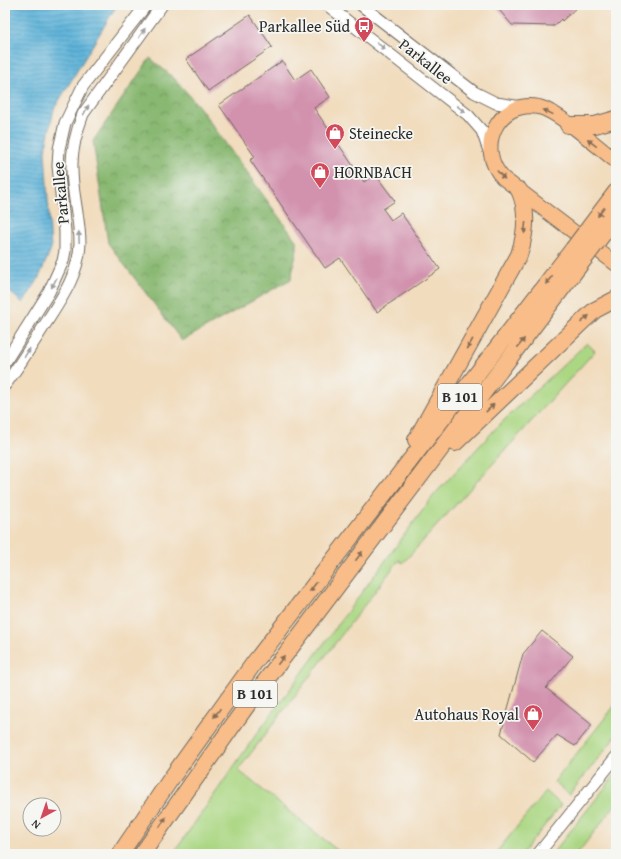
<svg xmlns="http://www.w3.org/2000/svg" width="621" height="859" viewBox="0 0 621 859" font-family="'Gentium Book Plus',serif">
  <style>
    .green { fill: #abd783; stroke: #6b8157 }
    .forest { fill: url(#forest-crowns); stroke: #5a724e }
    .water { fill: url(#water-rules); stroke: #447082 }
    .building { fill: #d292ae }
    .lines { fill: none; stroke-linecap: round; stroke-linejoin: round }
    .minor-casing { stroke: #70695e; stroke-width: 13 }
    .major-casing { stroke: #70695e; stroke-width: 16 }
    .highway-casing { stroke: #70695e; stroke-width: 18 }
    .minor { stroke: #fff; stroke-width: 11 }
    .major { stroke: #f8bd89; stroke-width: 14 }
    .highway { stroke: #f8bd89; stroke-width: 16 }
    .highway-bridge-casing { stroke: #70695e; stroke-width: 18; stroke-linecap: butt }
    .highway-bridge { stroke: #f8bd89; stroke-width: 16 }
    .oneway { fill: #a0a0a0 }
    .oneway2 { fill: #876d55 }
    .labels { text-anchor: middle; stroke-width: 3.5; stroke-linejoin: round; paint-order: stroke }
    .shield { fill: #f6f6f2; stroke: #686867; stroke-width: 1 }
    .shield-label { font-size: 15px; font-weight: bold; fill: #2b2b2b }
    .poi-label { font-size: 16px; fill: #2b2b2b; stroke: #f6f6f2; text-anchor: end }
    .street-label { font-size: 16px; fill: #2b2b2b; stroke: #f6f6f2 }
  </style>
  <defs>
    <pattern id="forest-crowns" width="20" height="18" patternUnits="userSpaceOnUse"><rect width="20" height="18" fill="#88b871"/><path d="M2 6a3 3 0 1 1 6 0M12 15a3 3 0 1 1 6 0" fill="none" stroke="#6f965d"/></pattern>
    <pattern id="water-rules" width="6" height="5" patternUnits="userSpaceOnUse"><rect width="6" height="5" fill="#5eb4da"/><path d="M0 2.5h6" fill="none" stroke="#4e93b1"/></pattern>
  </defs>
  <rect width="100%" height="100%" fill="#f6f6f2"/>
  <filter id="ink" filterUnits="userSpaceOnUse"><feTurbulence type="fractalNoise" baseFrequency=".025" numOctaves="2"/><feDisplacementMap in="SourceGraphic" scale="8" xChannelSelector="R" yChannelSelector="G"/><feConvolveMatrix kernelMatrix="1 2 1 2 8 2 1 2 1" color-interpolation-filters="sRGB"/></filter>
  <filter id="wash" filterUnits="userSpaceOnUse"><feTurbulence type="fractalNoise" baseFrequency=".012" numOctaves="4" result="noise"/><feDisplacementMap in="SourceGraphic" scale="16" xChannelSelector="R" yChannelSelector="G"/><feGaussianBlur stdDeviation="0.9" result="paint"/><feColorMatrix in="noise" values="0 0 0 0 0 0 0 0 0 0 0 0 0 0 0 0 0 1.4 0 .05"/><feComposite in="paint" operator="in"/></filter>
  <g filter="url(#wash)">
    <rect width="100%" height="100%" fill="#f1dcbd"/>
    <path class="green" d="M587,343L595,351L403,563L399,560L238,770L342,854H173L253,739L434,495L499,425Z
      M616,704V736L569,795L554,782Z
      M616,774V804L577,854H552Z
      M546,791L561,805L522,854H495Z"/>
    <path class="forest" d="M150,58L176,80L200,108L297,242V249L291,279L182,341L108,243L93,141Z"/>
    <path class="water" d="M5,5H117L54,109L45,151L51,249L38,280L23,303L5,288Z"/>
    <g id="blocks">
      <path class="building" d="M495,5H579L562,21L561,19L554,26L512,25Z
        M250,15L272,47L208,91L186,59Z
        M282,61L295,80L311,69L330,97L314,108L364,182L375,174L395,201L383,209L391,220L401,213L440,269L377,312L340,258L325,268L250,160L255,157L219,105Z
        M542,631L573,656L546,688L592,725L575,746L557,735L533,762L501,734L523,654Z"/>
    </g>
  </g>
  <g filter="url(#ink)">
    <use href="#blocks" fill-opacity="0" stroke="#70695e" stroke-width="1"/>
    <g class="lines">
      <defs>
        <path id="minor" d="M327,5L468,115L482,131L489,151
          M361,5L474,92L496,103L522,107
          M5,362L49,292L63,261L65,251V231L58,166L59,149L65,123L83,86L146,5
          M5,385C17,369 28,351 39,334C56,306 79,278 80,243C80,217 71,191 72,164C72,147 77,130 83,114L162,5
          M538,854L616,757"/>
        <path id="major" d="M616,161C598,147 559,112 539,107C497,99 475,149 503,178L616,264"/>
        <path id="highway" d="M568,125H595L616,119
          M585,233L616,192
          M597,242L616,217
          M416,440L519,255C526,233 529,211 519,190
          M455,443L584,320L595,310L616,299
          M120,854L170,780L254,663L573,249
          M142,854L245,708L585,258"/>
      </defs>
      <use href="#minor" class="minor-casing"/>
      <use href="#major" class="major-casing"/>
      <use href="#highway" class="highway-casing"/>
      <use href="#minor" class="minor"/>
      <use href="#major" class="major"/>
      <use href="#highway" class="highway"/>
      <defs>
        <path id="highway-bridge" d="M573,249L585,233
          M585,258L597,242"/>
      </defs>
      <use href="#highway-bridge" class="highway-bridge-casing"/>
      <use href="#highway-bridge" class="highway-bridge"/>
    </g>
    <defs><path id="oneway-solid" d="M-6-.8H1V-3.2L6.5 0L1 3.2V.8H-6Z"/></defs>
    <g class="oneway">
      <use href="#oneway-solid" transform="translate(142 33) rotate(-56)"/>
      <use href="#oneway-solid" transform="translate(381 46) rotate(37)"/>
      <use href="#oneway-solid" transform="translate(461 109) rotate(38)"/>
      <use href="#oneway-solid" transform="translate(86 110) rotate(-61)"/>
      <use href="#oneway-solid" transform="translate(79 237) rotate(-92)"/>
      <use href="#oneway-solid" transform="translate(54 283) rotate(118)"/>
      <use href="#oneway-solid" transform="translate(27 353) rotate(-58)"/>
    </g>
    <g class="oneway2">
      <use href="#oneway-solid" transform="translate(548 112) rotate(-154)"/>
      <use href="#oneway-solid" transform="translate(592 143) rotate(-143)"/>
      <use href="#oneway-solid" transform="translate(501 175) rotate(47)"/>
      <use href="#oneway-solid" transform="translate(601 212) rotate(127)"/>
      <use href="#oneway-solid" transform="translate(525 228) rotate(96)"/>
      <use href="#oneway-solid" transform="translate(549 280) rotate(127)"/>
      <use href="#oneway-solid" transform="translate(585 319) rotate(-41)"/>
      <use href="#oneway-solid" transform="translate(521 343) rotate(-53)"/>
      <use href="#oneway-solid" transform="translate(470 344) rotate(119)"/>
      <use href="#oneway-solid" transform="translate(490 408) rotate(-44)"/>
      <use href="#oneway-solid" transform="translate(359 556) rotate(-53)"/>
      <use href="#oneway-solid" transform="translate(313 587) rotate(128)"/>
      <use href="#oneway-solid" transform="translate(281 660) rotate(-53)"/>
      <use href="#oneway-solid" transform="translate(217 713) rotate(126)"/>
      <use href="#oneway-solid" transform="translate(163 822) rotate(-56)"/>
    </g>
  </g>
  <defs>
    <symbol id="bus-pin" viewBox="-11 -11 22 30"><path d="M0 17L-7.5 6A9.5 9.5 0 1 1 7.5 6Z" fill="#d1495b" stroke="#f6f6f2"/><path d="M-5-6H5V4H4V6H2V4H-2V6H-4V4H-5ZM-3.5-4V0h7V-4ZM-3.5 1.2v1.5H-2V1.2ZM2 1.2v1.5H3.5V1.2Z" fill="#fff"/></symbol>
    <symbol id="shop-pin" viewBox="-11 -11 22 30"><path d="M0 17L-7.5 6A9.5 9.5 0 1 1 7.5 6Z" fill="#d1495b" stroke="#f6f6f2"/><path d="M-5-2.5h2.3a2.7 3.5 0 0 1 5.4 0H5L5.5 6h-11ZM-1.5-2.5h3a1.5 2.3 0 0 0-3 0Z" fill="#fff"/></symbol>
  </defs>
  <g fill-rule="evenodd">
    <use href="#bus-pin" x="353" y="15" width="22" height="30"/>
    <use href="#shop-pin" x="324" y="122" width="22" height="30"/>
    <use href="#shop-pin" x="309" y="161" width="22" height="30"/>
    <use href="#shop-pin" x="522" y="703" width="22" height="30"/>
  </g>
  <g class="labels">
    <g class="shield">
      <rect x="438" y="384" width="44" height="26" rx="3"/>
      <rect x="233" y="681" width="44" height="26" rx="3"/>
    </g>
    <g class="shield-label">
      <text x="460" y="402">B 101</text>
      <text x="255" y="699">B 101</text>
    </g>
    <g class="poi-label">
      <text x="350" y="32">Parkallee Süd</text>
      <text x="349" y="139" text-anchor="start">Steinecke</text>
      <text x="334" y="178" text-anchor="start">HORNBACH</text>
      <text x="519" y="720">Autohaus Royal</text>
    </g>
    <g class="street-label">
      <text transform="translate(426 61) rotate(38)" y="6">Parkallee</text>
      <text transform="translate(60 193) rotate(-95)" y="6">Parkallee</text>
    </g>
  </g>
  <rect width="621" height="859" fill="none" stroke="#f6f6f2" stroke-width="20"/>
  <g transform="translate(42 817) rotate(220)"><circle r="19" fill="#f6f6f2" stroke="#a5a5a2"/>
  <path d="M0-3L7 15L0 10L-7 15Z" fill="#d1495b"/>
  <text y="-6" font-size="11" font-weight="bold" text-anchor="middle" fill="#2b2b2b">N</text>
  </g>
</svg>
